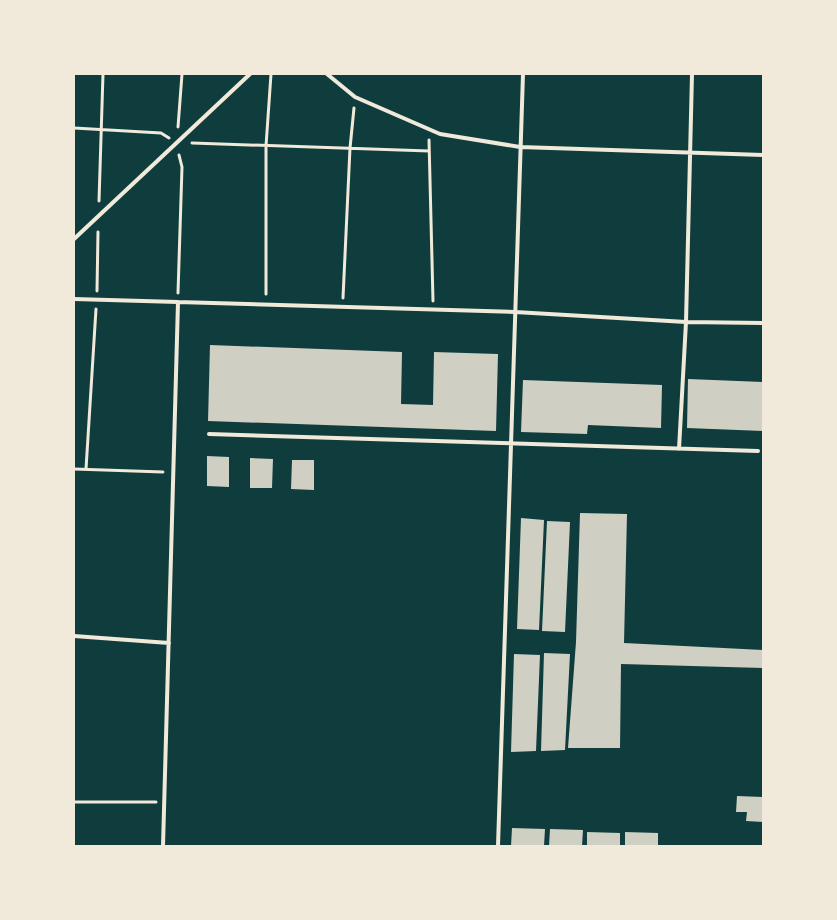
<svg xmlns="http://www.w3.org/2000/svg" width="837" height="920" viewBox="0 0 837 920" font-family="'DM Sans',sans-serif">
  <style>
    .building { fill: #cfcfc3 }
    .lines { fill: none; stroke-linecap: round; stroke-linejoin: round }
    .path { stroke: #f1e9da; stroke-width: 3 }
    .service { stroke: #f1e9da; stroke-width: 4 }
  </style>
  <rect width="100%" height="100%" fill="#0f3d3e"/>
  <path class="building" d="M210,345L402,352L401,404L433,405L434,352L498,354L496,431L208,421Z
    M688,379L763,382V431L687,428Z
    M523,380L662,385L661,428L588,425L587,434L521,432Z
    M207,456L229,457V487L207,486Z
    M250,458L273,459L272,488H250Z
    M292,460H314V490L291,489Z
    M580,513L627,514L624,643L763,650V668L621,664L620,748H568L576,642Z
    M521,518L544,520L539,630L517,629Z
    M547,521L570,522L565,632L542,631Z
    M544,653L570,654L565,750L541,751Z
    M514,654L540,655L536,751L511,752Z
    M737,796L763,797V822L746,821L747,812H736Z
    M512,828L545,829L544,846H511Z
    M550,829L583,830L582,846H549Z
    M587,832L620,833V846H587Z
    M625,832L658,833V846H625Z"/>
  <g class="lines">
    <path class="path" d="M178,127L182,74
      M74,128L161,133L169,138
      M429,140L433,301
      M192,143L429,151
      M99,201L103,74
      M97,291L98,232
      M178,293L182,167L179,155
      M266,294V146L271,74
      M343,298L350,148L354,108
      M74,469L163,472
      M86,469L96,309
      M74,802H156"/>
    <path class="service" d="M327,74L355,97L440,134L520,147L763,155
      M74,239L250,74
      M74,299L515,312L686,322L763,323
      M209,434L758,451
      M679,449L686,322L692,74
      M74,636L169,643
      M163,846L178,302
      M498,846L523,74"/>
  </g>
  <rect width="837" height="920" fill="none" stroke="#f1e9da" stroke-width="150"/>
</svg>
